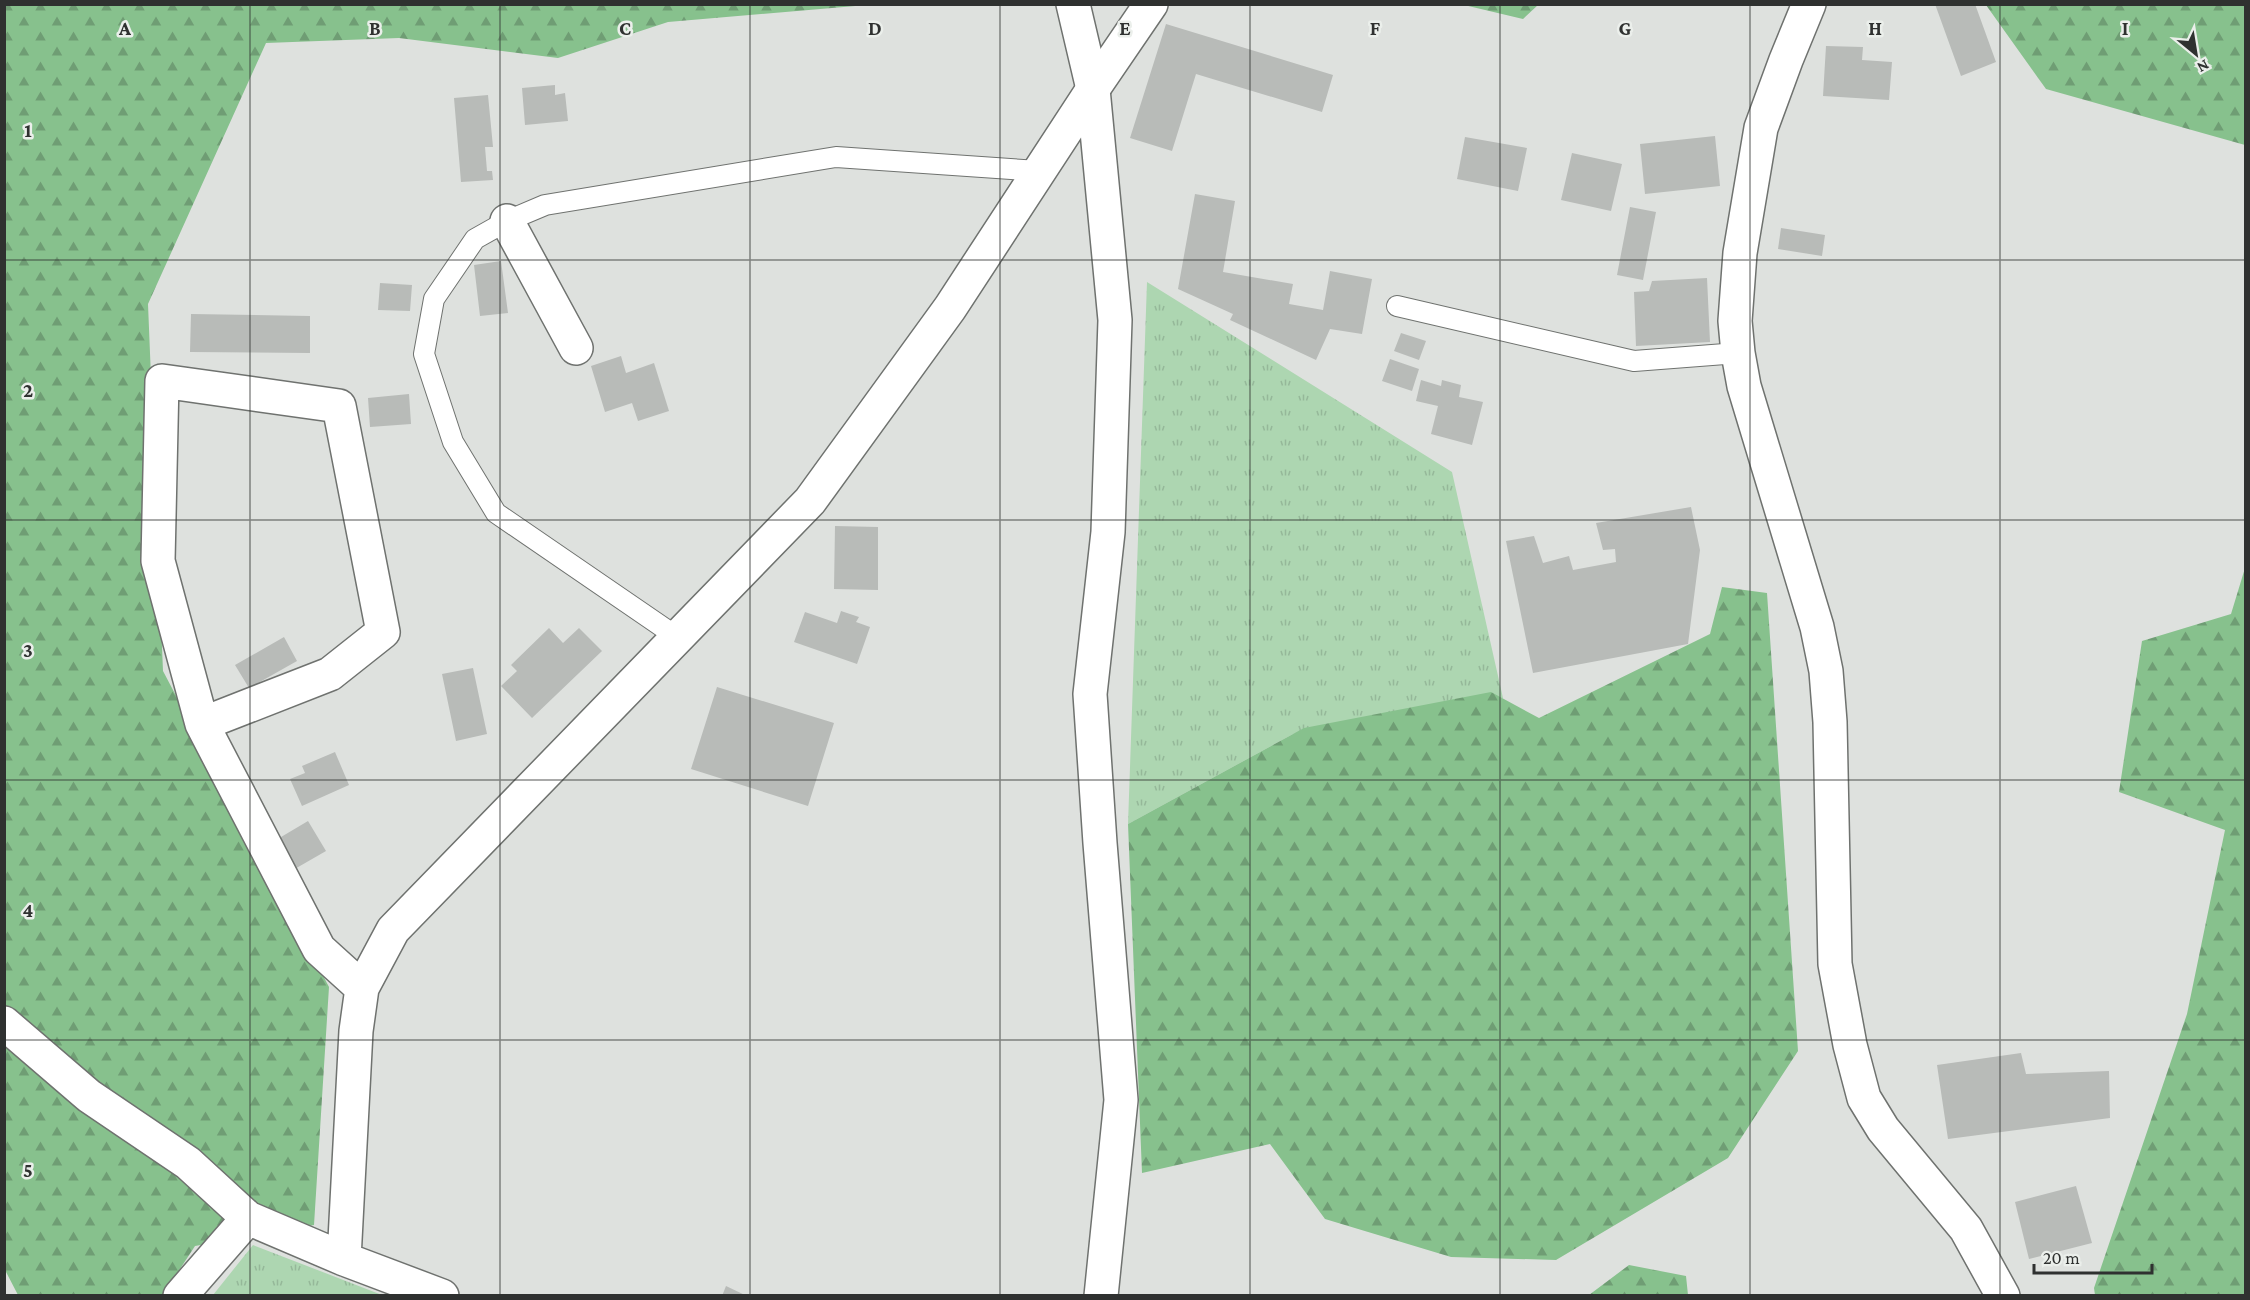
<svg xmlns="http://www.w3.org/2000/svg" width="2250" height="1300" viewBox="0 0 2250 1300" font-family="'Crimson Pro',serif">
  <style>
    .grass { fill: url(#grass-tufts) }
    .forest { fill: url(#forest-firs) }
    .building { fill: #b8bbb8 }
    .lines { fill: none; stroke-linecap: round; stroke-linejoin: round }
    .service-casing { stroke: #6f726f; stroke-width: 22 }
    .minor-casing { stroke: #6f726f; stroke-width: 36 }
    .tertiary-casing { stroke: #6f726f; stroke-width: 36 }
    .service { stroke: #fff; stroke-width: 20 }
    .minor { stroke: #fff; stroke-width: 33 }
    .tertiary { stroke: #fff; stroke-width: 33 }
    .grid { fill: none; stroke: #2f3130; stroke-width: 1.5; stroke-opacity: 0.55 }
    .grid-label { font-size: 20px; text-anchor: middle; font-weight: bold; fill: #2f3130; stroke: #ebefeb; stroke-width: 5; stroke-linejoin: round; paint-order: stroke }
  </style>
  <defs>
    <pattern id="grass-tufts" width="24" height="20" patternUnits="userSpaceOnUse" patternTransform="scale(1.5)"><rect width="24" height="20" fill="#add6b1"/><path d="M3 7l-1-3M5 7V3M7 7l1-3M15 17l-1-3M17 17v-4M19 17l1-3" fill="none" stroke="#95b899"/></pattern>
    <pattern id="forest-firs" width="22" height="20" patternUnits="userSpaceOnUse" patternTransform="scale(1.5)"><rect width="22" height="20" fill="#87c18d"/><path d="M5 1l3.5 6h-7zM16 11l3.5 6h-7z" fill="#6f9d74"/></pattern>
  </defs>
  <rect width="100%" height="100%" fill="#dee1de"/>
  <path class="grass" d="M1147,282L1452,472L1503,698L1293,734L1128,824Z
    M253,1245L382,1295H213Z"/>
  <path class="forest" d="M4,5H867L668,22L558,58L399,38L266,43L148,304L163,671L329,987L314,1225L195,1246L163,1295H18L5,1270Z
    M1464,5H1538L1523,19Z
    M1986,5H2245V145L2046,89Z
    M2245,568V1295H2095L2094,1288L2187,1014L2225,830L2119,792L2142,641L2231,614Z
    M1722,587L1767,593L1798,1051L1728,1158L1556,1260L1451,1257L1325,1219L1270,1144L1142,1173L1128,824L1304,728L1491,692L1539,718L1710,634Z
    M1629,1265L1686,1276L1688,1295H1589Z"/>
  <path class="building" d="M1935,4H1975L1996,62L1961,76Z
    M1166,24L1333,75L1322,112L1196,74L1172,151L1130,138Z
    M1826,46L1863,47L1862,60L1892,62L1889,100L1823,96Z
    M555,85V95L565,93L568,121L525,125L522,88Z
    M488,95L493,147H485L487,171H492L493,180L461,182L454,98Z
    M1715,136L1720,186L1645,194L1640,144Z
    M1465,137L1527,148L1518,191L1457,179Z
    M1572,153L1622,164L1611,211L1561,200Z
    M1195,194L1235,201L1223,272L1293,284L1289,304L1323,310L1330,271L1372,279L1362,334L1330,329L1316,360L1230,320L1233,314L1178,289Z
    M1630,207L1656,212L1643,280L1617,275Z
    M1781,228L1825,235L1822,256L1778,249Z
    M501,261L508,313L480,316L474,265Z
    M1707,278L1710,342L1636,346L1634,292L1649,291L1652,281Z
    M380,283L412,285L410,311L378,310Z
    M191,314L310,316V353L190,352Z
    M1401,333L1426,341L1419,360L1394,351Z
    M621,356L626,373L654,363L669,411L638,421L632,403L605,412L591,366Z
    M1390,359L1419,369L1412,391L1382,381Z
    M1421,380L1441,386L1442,380L1461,385L1459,397L1483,402L1472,445L1431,434L1438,406L1416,401Z
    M409,394L411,424L370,427L368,398Z
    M1691,507L1700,550L1688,644L1533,673L1506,541L1534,536L1543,563L1569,556L1573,570L1616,562L1615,549L1603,550L1596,523Z
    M835,526L878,527V590L834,589Z
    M841,611L859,617L856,622L870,627L857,664L794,642L805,612L837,623Z
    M549,628L563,643L579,628L602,651L532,718L501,686L517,671L511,665Z
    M284,637L297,661L249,688L235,665Z
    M473,668L487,734L456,741L442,674Z
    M717,687L834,723L808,806L691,769Z
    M335,752L349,785L302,806L290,779L305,773L302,766Z
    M308,821L326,851L293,870L276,840Z
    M2021,1053L2026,1074L2109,1071L2110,1118L1948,1139L1937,1065Z
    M2076,1186L2092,1243L2029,1259L2015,1202Z
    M726,1286L747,1296H722Z"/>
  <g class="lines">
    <defs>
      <path id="service" d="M1397,306L1634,361L1738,353
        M677,637L496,513L453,442L424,354L434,299L475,239L507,221L545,205L836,157L1039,171"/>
      <path id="minor" d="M1809,4L1786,60L1761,128L1740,253L1735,321L1738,353L1744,386L1817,627L1826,671L1830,722L1835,964L1850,1045L1864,1098L1883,1129L1966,1229L2003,1296
        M507,221L576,348
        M202,724L330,674L383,632L339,406L162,381L158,561L202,724L319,949L362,988
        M4,1023L89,1096L188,1163L248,1218L344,1259L442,1296
        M344,1259L356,1031L362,988L393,930L810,501L950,308L1093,89L1151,4
        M180,1296L248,1218"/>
      <path id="tertiary" d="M1073,4L1093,89L1115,320L1108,532L1090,694L1100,843L1121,1100L1101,1296"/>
    </defs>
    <use href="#service" class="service-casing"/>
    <use href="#minor" class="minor-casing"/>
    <use href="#tertiary" class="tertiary-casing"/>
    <use href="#service" class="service"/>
    <use href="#minor" class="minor"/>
    <use href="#tertiary" class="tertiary"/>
  </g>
  <path class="grid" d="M250,4V1296M500,4V1296M750,4V1296M1000,4V1296M1250,4V1296M1500,4V1296M1750,4V1296M2000,4V1296M4,260H2246M4,520H2246M4,780H2246M4,1040H2246"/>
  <g class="grid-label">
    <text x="125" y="35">A</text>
    <text x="375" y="35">B</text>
    <text x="625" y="35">C</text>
    <text x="875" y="35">D</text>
    <text x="1125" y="35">E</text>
    <text x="1375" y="35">F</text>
    <text x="1625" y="35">G</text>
    <text x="1875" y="35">H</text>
    <text x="2125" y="35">I</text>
    <text x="28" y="137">1</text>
    <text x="28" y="397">2</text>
    <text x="28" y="657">3</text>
    <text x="28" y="917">4</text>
    <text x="28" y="1177">5</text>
  </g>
  <rect width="2250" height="1300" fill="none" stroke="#2f3130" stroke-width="12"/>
  <g transform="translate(2196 54) rotate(150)" stroke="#ebefeb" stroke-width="4.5" paint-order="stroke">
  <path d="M0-4.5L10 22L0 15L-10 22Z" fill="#2f3130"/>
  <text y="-9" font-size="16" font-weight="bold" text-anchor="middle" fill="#2f3130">N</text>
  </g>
  <path d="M2034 1264v9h118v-9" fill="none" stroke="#2f3130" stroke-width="3"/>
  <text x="2043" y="1264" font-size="18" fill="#2f3130" stroke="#ebefeb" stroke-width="4.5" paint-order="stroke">20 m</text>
</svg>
